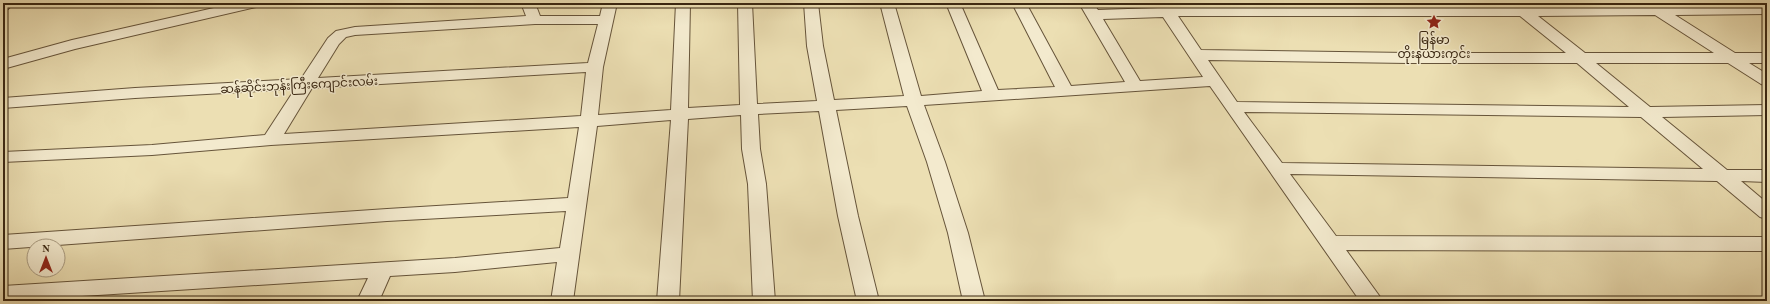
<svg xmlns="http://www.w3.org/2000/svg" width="1770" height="304" viewBox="0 0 1770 304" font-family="'Old Standard TT','Noto Sans Myanmar',serif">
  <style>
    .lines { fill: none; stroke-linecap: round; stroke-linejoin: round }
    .minor-casing { stroke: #66543a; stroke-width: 2 }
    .minor { fill: #f3eace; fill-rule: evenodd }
    .labels { text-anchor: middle; stroke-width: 3; stroke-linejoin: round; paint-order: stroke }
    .poi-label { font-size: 12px; fill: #392611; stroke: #f3eace }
    .street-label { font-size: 12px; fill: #392611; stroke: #f3eace }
  </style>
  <rect width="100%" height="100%" fill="#ecdfb3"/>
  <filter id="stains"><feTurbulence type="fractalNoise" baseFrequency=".005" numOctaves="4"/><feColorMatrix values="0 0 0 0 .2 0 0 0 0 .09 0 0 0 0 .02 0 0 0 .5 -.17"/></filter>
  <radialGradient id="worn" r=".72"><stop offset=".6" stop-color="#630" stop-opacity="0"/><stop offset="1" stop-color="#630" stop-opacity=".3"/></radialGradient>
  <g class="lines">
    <defs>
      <path id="minor" d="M3,3H14L8,9L3,10Z
        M236,3H262L260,6L75,49L3,69V59L72,40Z
        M521,3H535L540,16H600L603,3H617L603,67L598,115L671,110L676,3H690L688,108L740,105L738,3H752L757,104L817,101L807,46L804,3H818L823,46L834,100L904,96L880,3H894L921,96L982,91L946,3H960L998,90L1055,87L1012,3H1026L1071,86L1125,82L1079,3H1093L1098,10L1158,8L1156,5L1157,3H1169L1172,8H1515L1521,6L1527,7L1767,6V14L1675,15L1735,53H1767V63H1749L1767,74V86L1761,84L1728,63H1596L1650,107L1767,105V115L1662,117L1727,170H1767V182L1741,181L1767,203V219L1760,217L1717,181L1290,174L1336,236L1767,237V251L1346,250L1383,301H1360L1210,86L924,105L945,162L968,233L985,301H963L948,233L927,162L907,106L836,110L858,216L879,301H857L838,216L819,111L758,114L760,149L766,184L775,301H753L748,184L742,149L741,115L688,119L679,301H657L671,120L597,126L573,301H551L557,262L455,272L390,276L379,301H357L368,278L3,301V286L455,258L560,248L566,211L387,221L3,249V235L387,209L568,198L579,127L271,145L152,155L3,162V152L152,145L265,135L295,89L135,98L3,108V98L135,88L301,79L328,38L336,31L355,27L526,16ZM1655,15L1714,53H1585L1538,16ZM1178,16H1520L1566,53H1408L1201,50ZM1163,17L1203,77L1140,81L1103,19ZM535,24H598L588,63L318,78L339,44L346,37L355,35ZM1208,60L1408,63H1577L1629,107L1237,102ZM586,72L581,116L284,134L312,88ZM1244,112L1641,117L1703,169L1282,163Z"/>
    </defs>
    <use href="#minor" class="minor-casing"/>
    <use href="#minor" class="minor"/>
  </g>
  <defs>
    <symbol id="sight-bare" viewBox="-9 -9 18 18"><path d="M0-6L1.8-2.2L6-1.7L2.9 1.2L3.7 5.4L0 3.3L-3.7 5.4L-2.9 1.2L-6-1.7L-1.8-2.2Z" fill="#8f2418" stroke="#f3eace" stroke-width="2.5" paint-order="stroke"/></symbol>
  </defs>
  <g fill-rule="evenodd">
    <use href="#sight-bare" x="1423" y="11" width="22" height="22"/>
  </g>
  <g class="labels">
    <g class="poi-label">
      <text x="1434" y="44">မြန်မာ<tspan x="1434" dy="14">တိုးနယားကွင်း</tspan></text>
    </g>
    <g class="street-label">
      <text transform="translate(299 85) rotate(-3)" y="4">ဆန်ဆိုင်းဘုန်းကြီးကျောင်းလမ်း</text>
    </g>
  </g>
  <rect width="1770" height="304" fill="none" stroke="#ecdfb3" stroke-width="16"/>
  <rect x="4" y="4" width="1762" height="296" fill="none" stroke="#392611" stroke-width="2"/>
  <rect x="8" y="8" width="1754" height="288" fill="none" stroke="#392611"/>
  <g transform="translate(46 258)"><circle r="19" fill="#f3eace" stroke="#a99c82"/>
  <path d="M0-3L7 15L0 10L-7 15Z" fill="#8f2418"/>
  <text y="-6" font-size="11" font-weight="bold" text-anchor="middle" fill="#392611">N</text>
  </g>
  <rect width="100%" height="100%" filter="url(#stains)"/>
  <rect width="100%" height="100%" fill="url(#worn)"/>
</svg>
